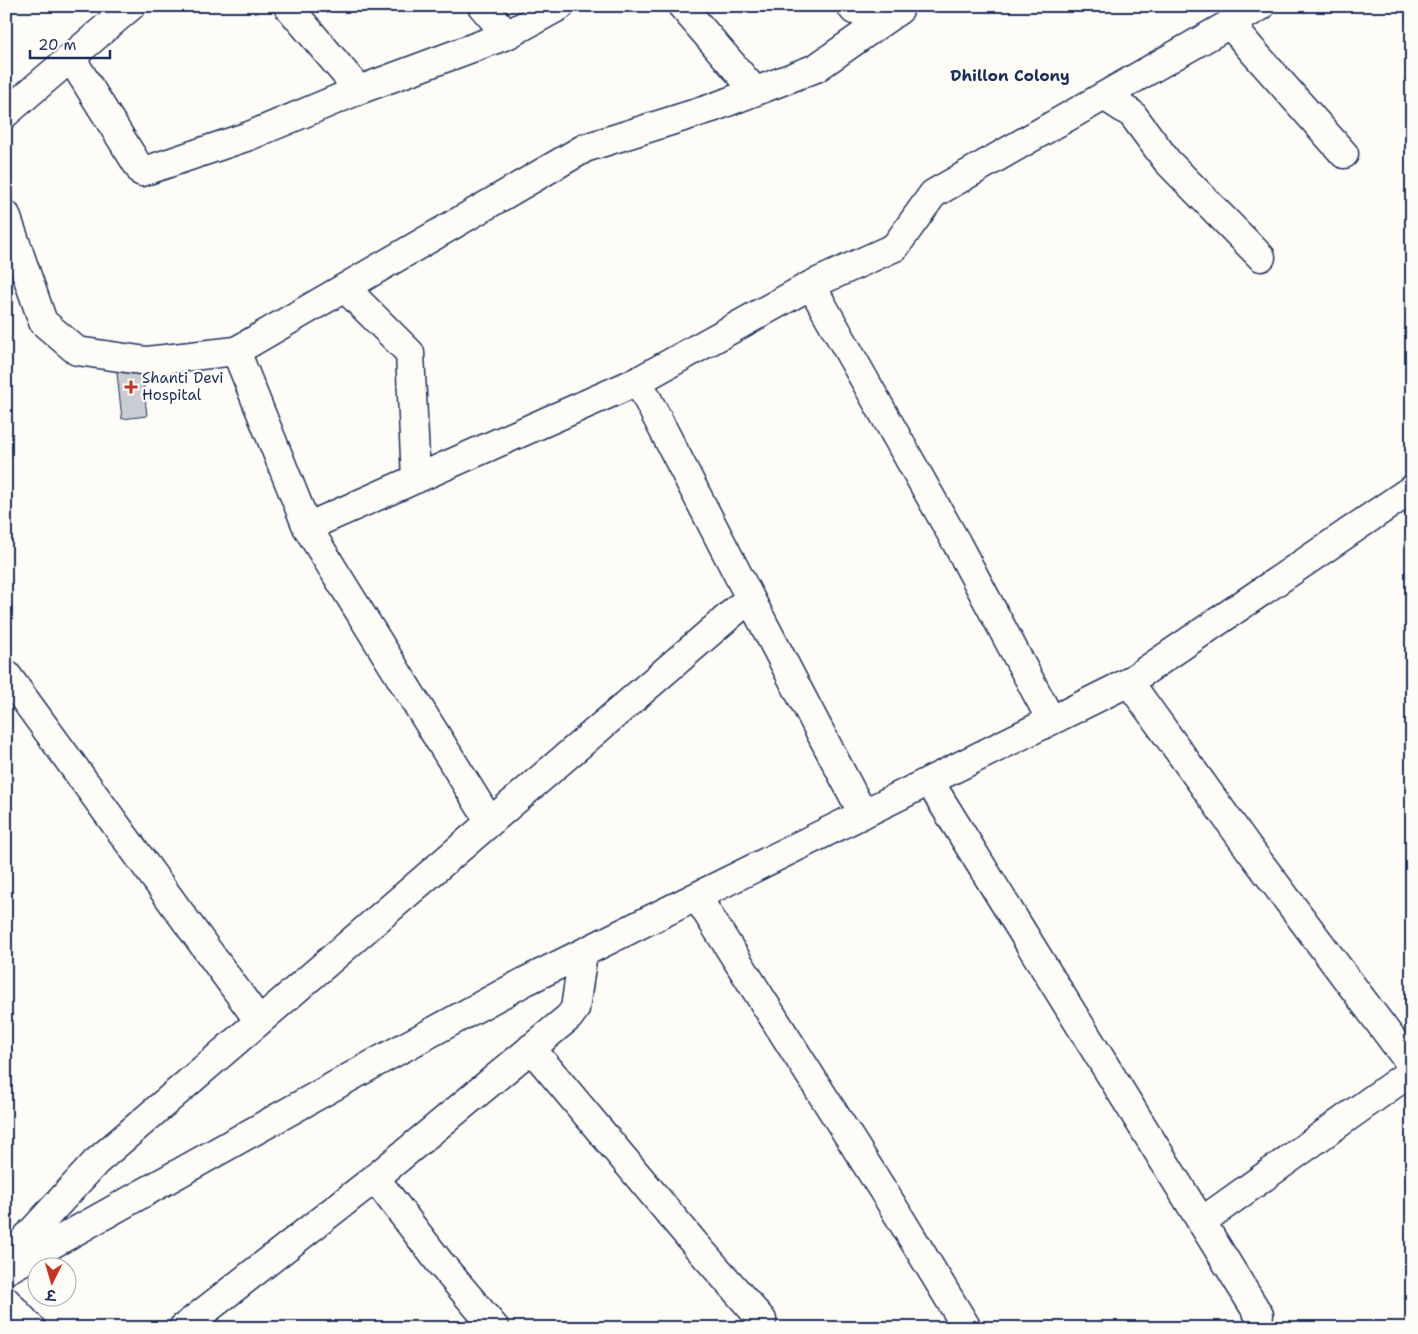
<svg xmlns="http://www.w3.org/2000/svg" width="1418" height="1334" viewBox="0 0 1418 1334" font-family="'Shantell Sans','Playpen Sans Deva',sans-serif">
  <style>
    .building { fill: #c9ccd3; stroke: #1b2f5e }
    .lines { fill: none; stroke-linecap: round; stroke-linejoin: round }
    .minor-casing { stroke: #1b2f5e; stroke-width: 31 }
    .minor { stroke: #fdfcf7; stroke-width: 28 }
    .poi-dot { fill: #c8321e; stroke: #fdfcf7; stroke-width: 2 }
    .labels { text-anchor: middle; stroke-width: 4.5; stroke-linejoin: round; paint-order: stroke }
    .poi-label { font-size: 15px; fill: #1b2f5e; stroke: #fdfcf7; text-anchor: start }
    .neighbourhood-label { font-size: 16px; font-weight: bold; fill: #1b2f5e; stroke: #fdfcf7 }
  </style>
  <rect width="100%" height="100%" fill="#fdfcf7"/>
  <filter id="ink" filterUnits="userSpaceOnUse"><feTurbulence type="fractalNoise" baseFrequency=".02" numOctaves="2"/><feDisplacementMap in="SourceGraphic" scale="10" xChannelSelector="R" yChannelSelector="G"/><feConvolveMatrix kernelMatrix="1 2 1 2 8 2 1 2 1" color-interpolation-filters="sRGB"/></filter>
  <g filter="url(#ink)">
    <path class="building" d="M141,361L147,416L122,419L116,364Z"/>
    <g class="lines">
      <defs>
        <path id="minor" d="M288,6L359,90
          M682,6L755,91
          M851,6L854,10L893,14L899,10
          M1230,24L1251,49L1344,154
          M507,35L560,6
          M71,58L142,172L249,136L359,90L507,35L482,6
          M1104,96L1132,114L1167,161L1261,257
          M6,113L131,6
          M6,215L43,322L77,351L147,361L236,351L585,148L712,108L816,68L893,14
          M811,285L956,542L1051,720
          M345,288L410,353L416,479
          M236,351L307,527
          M638,381L811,285L895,247L933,194L1261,6
          M750,598L863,814
          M6,674L259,1021
          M1129,682L1250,850L1412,1066
          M929,781L1259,1315
          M697,897L889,1200L967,1328
          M531,1048L695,1244L762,1320
          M375,1178L440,1263L495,1328
          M1201,1222L1412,1071
          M6,1260L96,1162L750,598L638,381L307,527L490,822
          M8,1269L377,1062L526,981L1129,682L1412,489
          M6,1301L31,1328
          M183,1328L375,1178L569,1017L575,1009L583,953"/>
      </defs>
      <use href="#minor" class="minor-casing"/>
      <use href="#minor" class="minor"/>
    </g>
  </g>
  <path class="poi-dot" d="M128.5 379.5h5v5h5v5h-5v5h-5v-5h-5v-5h5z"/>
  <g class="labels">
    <g class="poi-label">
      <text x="142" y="383">Shanti Devi<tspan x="142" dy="17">Hospital</tspan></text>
    </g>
    <g class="neighbourhood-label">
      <text x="1010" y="81">Dhillon Colony</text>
    </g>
  </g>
  <rect width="1418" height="1334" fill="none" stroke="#fdfcf7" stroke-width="25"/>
  <rect x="12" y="12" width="1393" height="1309" fill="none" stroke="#1b2f5e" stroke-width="2" filter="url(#ink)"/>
  <g transform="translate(52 1282) rotate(185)"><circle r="24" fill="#fdfcf7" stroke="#a3aaba"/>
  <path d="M0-4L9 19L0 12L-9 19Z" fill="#c8321e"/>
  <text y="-8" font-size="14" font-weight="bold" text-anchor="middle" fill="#1b2f5e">उ</text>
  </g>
  <path d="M30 50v8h80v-8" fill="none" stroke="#1b2f5e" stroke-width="2.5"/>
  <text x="38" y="50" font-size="15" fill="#1b2f5e" stroke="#fdfcf7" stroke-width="4" paint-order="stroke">20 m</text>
</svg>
